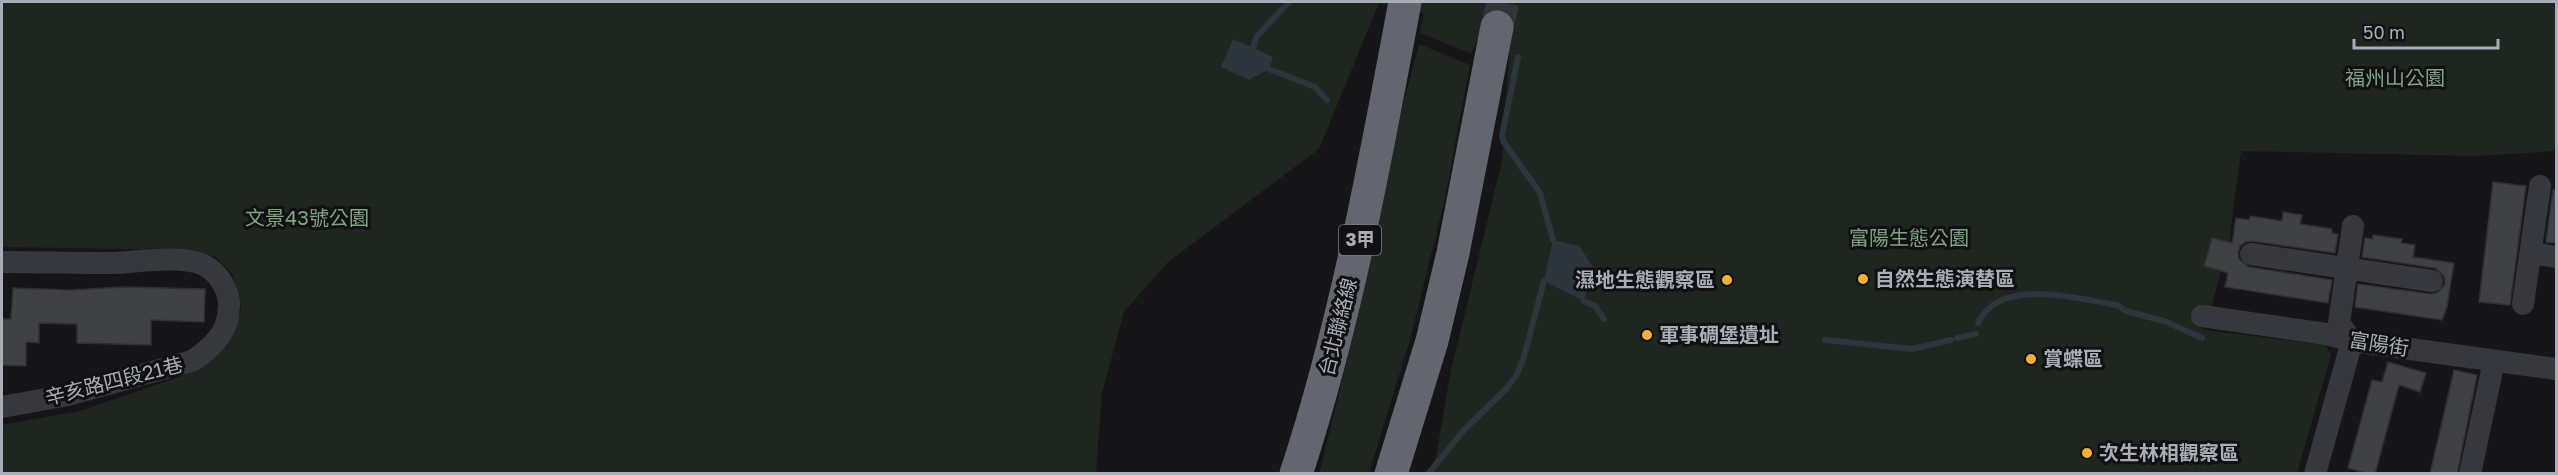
<svg xmlns="http://www.w3.org/2000/svg" width="2558" height="475" viewBox="0 0 2558 475" font-family="'Golos Text','Noto Sans TC',sans-serif">
  <style>
    .green { fill: #1e261f }
    .water { fill: #2c353c }
    .lines { fill: none; stroke-linecap: round; stroke-linejoin: round }
    .stream { stroke: #2c353c; stroke-width: 6 }
    .building { fill: #404145; stroke: #303034; stroke-width: 1.5 }
    .highway-tunnel { stroke: #333438; stroke-width: 33; stroke-dasharray: 33 16; stroke-linecap: butt }
    .minor { stroke: #37383d; stroke-width: 22 }
    .highway { stroke: #63666e; stroke-width: 33 }
    .poi-dot { fill: #f2b134; stroke: #111113; stroke-width: 2 }
    .labels { text-anchor: middle; stroke-width: 6; stroke-linejoin: round; paint-order: stroke }
    .shield { fill: #111113; stroke: #7b7e86; stroke-width: 1.5 }
    .shield-label { font-size: 18px; font-weight: bold; fill: #a8adb8 }
    .park-label { font-size: 20px; fill: #7fa381; stroke: #111113 }
    .poi-label { font-size: 20px; font-weight: bold; fill: #a8adb8; stroke: #111113; text-anchor: start }
    .street-label { font-size: 20px; fill: #a8adb8; stroke: #111113 }
  </style>
  <rect width="100%" height="100%" fill="#161618"/>
  <path class="green" d="M2,2H2556V151L2476,156L2241,151L2229,243L2212,238L2205,266L2221,271L2210,312H2204L2200,327L2205,330L2325,345L2331,355L2297,473H1433L1451,370L1502,161L1511,28H1483L1471,54L1420,33L1424,14L1379,3L1319,149L1168,262L1124,312L1102,393L1096,473H2V425L80,411L196,371L227,346L241,310L239,292L232,274L216,257L195,250L2,247Z
    M1419,44L1470,65L1444,203L1410,340L1369,473L1319,474L1359,312L1399,120Z"/>
  <path class="water" d="M1233,39L1273,57L1269,69L1249,80L1221,67Z
    M1553,240L1579,246L1593,267L1584,301L1544,281Z"/>
  <g class="lines">
    <path class="stream" d="M1253,48L1257,36L1289,2
      M1518,57L1502,135L1503,141L1540,193L1553,240
      M1269,69L1315,87L1327,100
      M1584,301L1595,306L1604,319
      M1978,323C2000,276 2077,299 2117,305L2126,311L2164,321L2202,338
      M1957,338L1976,334
      M1825,340L1912,349L1951,340
      M1428,474L1464,430L1506,389L1516,376L1523,360L1544,281"/>
  </g>
  <path class="building" d="M2493,182L2526,186L2510,305L2479,302Z
    M2553,190H2556V243L2546,242Z
    M2283,212L2302,215L2300,224L2332,229V233L2338,234L2335,253L2252,241L2246,242L2240,246L2238,253L2239,259L2249,267L2332,280L2328,303L2225,287L2228,273L2204,266L2212,238L2232,243L2236,218L2249,220L2250,216L2282,221Z
    M2373,235L2402,239L2401,243L2415,245L2413,257L2454,263L2447,307L2442,320L2355,307L2358,284L2431,294L2437,293L2445,284L2444,276L2435,268L2362,257L2365,238L2373,239Z
    M124,287L205,289L204,322L151,320V345L77,343V324L39,323V343L26,342V366L2,365V319H11L13,288L70,290Z
    M2388,362L2426,373L2420,392L2399,385L2375,474H2369L2348,468L2372,380L2382,382Z
    M2454,370L2477,375L2457,474H2430Z"/>
  <g class="lines">
    <path class="highway-tunnel" d="M1497,27L1503,2"/>
    <path class="minor" d="M2531,253L2556,257
      M2251,254L2432,281
      M2,262C37,262 72,263 108,263C134,263 180,254 204,265C218,272 230,291 229,306C229,332 212,348 192,361L68,395L2,407
      M2523,304L2540,186
      M2202,316L2326,334L2352,341L2556,369
      M2352,341L2339,323L2353,226
      M2315,474L2352,341
      M2470,474L2494,361"/>
    <path class="highway" d="M1296,474C1347,319 1375,161 1405,2
      M1391,474L1432,341L1453,253L1497,27"/>
  </g>
  <g class="poi-dot">
    <circle cx="1863" cy="279" r="6"/>
    <circle cx="1727" cy="280" r="6"/>
    <circle cx="1647" cy="335" r="6"/>
    <circle cx="2031" cy="359" r="6"/>
    <circle cx="2087" cy="453" r="6"/>
  </g>
  <g class="labels">
    <rect class="shield" x="1339" y="225" width="42" height="30" rx="4.5"/>
    <g class="shield-label">
      <text x="1360" y="246">3甲</text>
    </g>
    <g class="park-label">
      <text x="2395" y="85">福州山公園</text>
      <text x="307" y="225">文景43號公園</text>
      <text x="1909" y="245">富陽生態公園</text>
    </g>
    <g class="poi-label">
      <text x="1875" y="286">自然生態演替區</text>
      <text x="1715" y="287" text-anchor="end">濕地生態觀察區</text>
      <text x="1659" y="342">軍事碉堡遺址</text>
      <text x="2043" y="366">賞蝶區</text>
      <text x="2099" y="460">次生林相觀察區</text>
    </g>
    <g class="street-label">
      <text transform="translate(1338 327) rotate(-76)" y="7">台北聯絡線</text>
      <text transform="translate(2379 344) rotate(9)" y="7">富陽街</text>
      <text transform="translate(114 381) rotate(-14)" y="7">辛亥路四段21巷</text>
    </g>
  </g>
  <rect width="2558" height="475" fill="none" stroke="#a8adb8" stroke-width="6"/>
  <path d="M2354 39v9h144v-9" fill="none" stroke="#a8adb8" stroke-width="3"/>
  <text x="2363" y="39" font-size="18" fill="#a8adb8" stroke="#111113" stroke-width="4.5" paint-order="stroke">50 m</text>
</svg>
